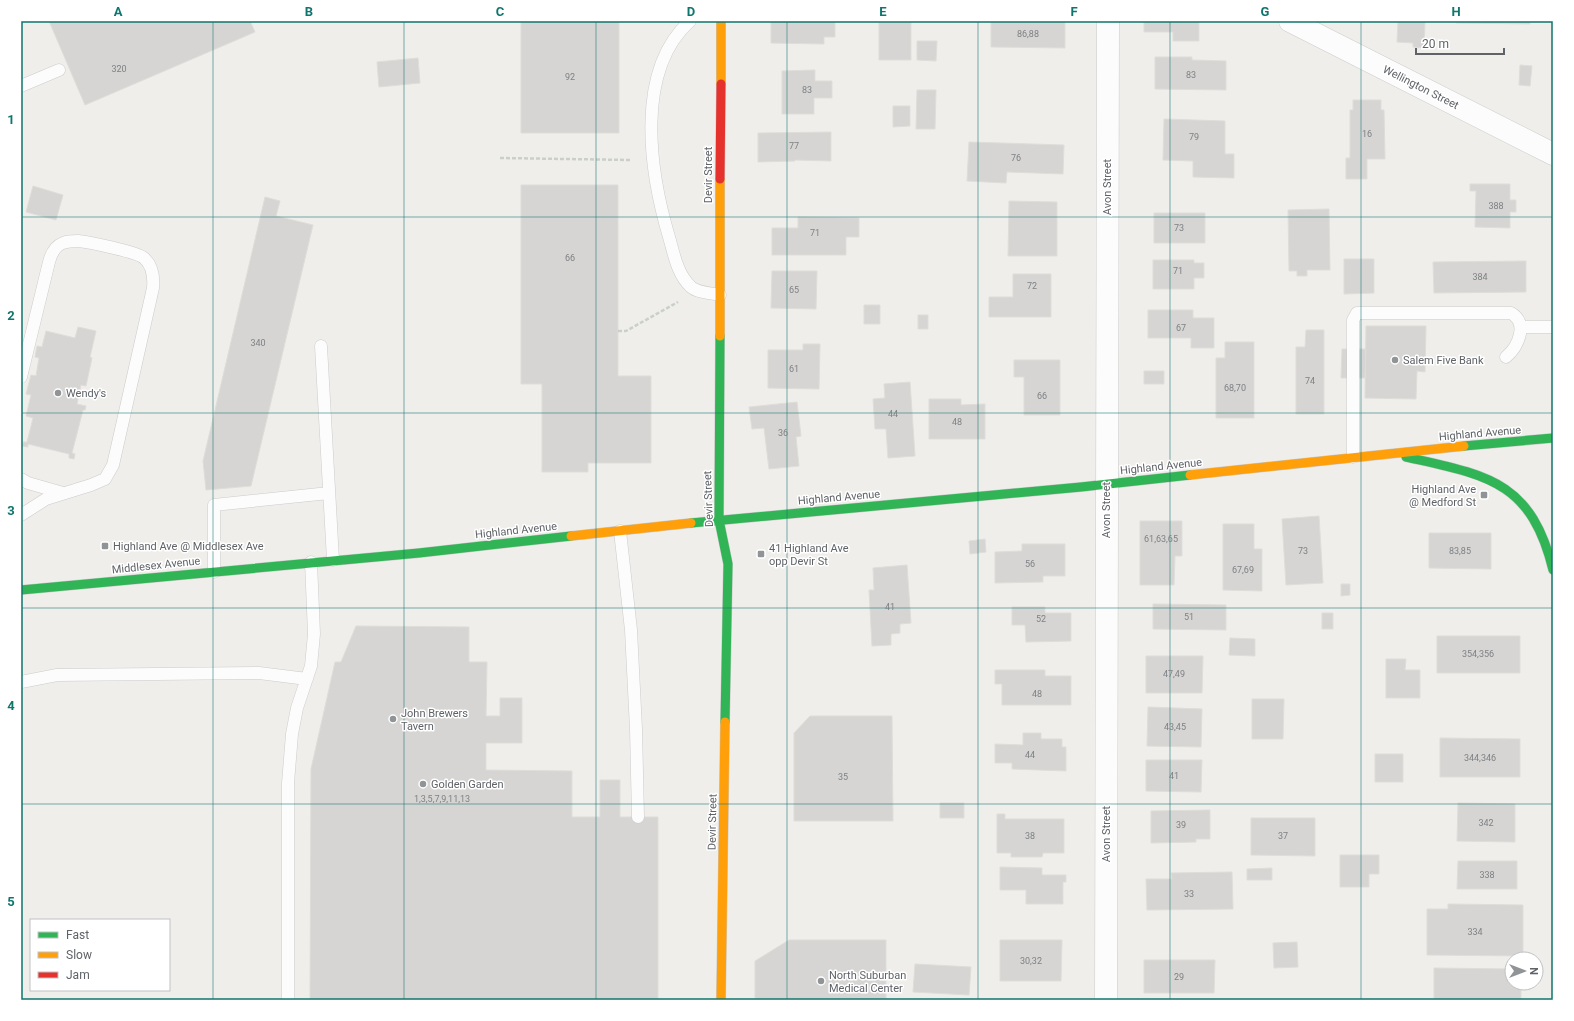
<svg xmlns="http://www.w3.org/2000/svg" width="1574" height="1021" viewBox="0 0 1574 1021" font-family="Roboto,sans-serif">
  <style>
    .building { fill: #d6d5d3; stroke: #deddd9 }
    .lines { fill: none; stroke-linecap: round; stroke-linejoin: round }
    .lane-casing { stroke: #cbcccc; stroke-width: 13 }
    .street-casing { stroke: #cbcccc; stroke-width: 23 }
    .fast-casing { stroke: #cacacb; stroke-width: 10 }
    .slow-casing { stroke: #cacacb; stroke-width: 10 }
    .jam-casing { stroke: #cacacb; stroke-width: 10 }
    .path { stroke: #cacfcc; stroke-width: 2.5; stroke-dasharray: 4 2; stroke-linecap: butt }
    .lane { stroke: #fdfcfc; stroke-width: 12 }
    .street { stroke: #fdfcfc; stroke-width: 22 }
    .fast { stroke: #30b455; stroke-width: 9 }
    .slow { stroke: #ff9f0a; stroke-width: 9 }
    .jam { stroke: #e5322d; stroke-width: 9 }
    .grid { fill: none; stroke: #0f766e; stroke-width: 1; stroke-opacity: 0.55 }
    .poi-dot { fill: #919496; stroke: #fff; stroke-width: 1.5 }
    .labels { text-anchor: middle; stroke-width: 3; stroke-linejoin: round; paint-order: stroke }
    .number-label { font-size: 9px; fill: #7e8184 }
    .street-label { font-size: 11px; fill: #5f6368; stroke: #fff }
    .poi-label { font-size: 11px; fill: #5f6368; stroke: #fff; text-anchor: start }
    .neatline { fill: none; stroke: #0f766e; stroke-width: 1.5 }
    .grid-label { font-size: 13px; text-anchor: middle; font-weight: bold; fill: #0f766e }
  </style>
  <rect width="100%" height="100%" fill="#efeeea"/>
  <path class="building" d="M49,21H250L255,32L85,105Z
    M521,21H619V133H521Z
    M771,21H835V37H824V44L771,43Z
    M991,21H1065V48L991,47Z
    M1144,21H1199V41H1173V32H1144Z
    M1398,21H1429L1425,22L1424,48L1413,47V43L1397,42Z
    M1456,21H1530V24L1456,23Z
    M879,22H911V60H879Z
    M917,41H937L936,61L917,60Z
    M1155,57H1192V60L1226,61V90L1155,89Z
    M418,58L420,83L379,87L377,62Z
    M1520,65L1532,66L1530,86L1519,85Z
    M815,70V81H832V98H814V114H782V71Z
    M917,90H936L935,129H916Z
    M1353,100H1381V110H1384L1385,159H1367V179H1346V158H1350V110H1353Z
    M893,106H910V126L893,127Z
    M1164,119L1225,121V154H1234V178L1193,177V161L1163,160Z
    M831,132V161L795,160V161L758,162V133Z
    M969,142L1064,145L1063,174L1007,172L1006,183L967,181Z
    M1470,184H1510V200H1516V212H1510V228L1475,227L1476,191H1470Z
    M521,185H618V376H651V463H588V472H542V384H521Z
    M33,186L63,195L56,220L26,212Z
    M265,197L280,201L276,216L313,225L251,486L206,490L203,461Z
    M1009,201L1057,202V256H1008Z
    M1329,209L1330,270H1307V276H1297V271H1289L1288,210Z
    M1154,213H1205V243H1154Z
    M798,217L859,218V237H846V255H772V228H798Z
    M1344,259H1374V293L1344,294Z
    M1153,260H1194V263H1204V278H1194V289H1153Z
    M1526,261V292L1434,293L1433,262Z
    M772,271H817L816,309L771,308Z
    M1013,274H1051V317H989V297H1013Z
    M864,305H880V324H864Z
    M1148,310H1193V318H1214V348H1191V338H1148Z
    M918,315H928V329H918Z
    M1366,326H1426L1425,372L1417,371L1416,399L1365,398Z
    M78,327L96,331L90,357L92,358L86,386L81,385L77,404L86,406L85,410H83L72,453L75,454L74,459L69,458V454L28,444V447L22,446L23,442H27L33,418L26,416L31,395L26,394L31,375L36,376L39,358L35,357L37,346L42,347L46,331L75,338Z
    M1306,330H1324V414H1296V347H1305Z
    M1225,342H1254V418H1216V358H1225Z
    M803,344H820L819,389L768,388V350H803Z
    M1342,349H1366L1365,378H1341Z
    M1014,360H1060V415H1024V377H1014Z
    M1144,371H1164V384H1144Z
    M910,382L915,456L888,458L886,429H875L873,399L885,398L884,384Z
    M929,399H961V405L985,404V439H929Z
    M797,402L801,436L796,437L799,466L769,469L764,428L752,429L749,407Z
    M1319,516L1323,583L1286,585L1282,519Z
    M1140,521H1182V556H1175L1174,585H1140Z
    M1223,524H1254V549H1262V591L1223,590Z
    M1429,533H1491V569L1429,568Z
    M985,539L986,552L970,554L969,541Z
    M1022,544H1065V576H1043V582L995,583V552L1022,551Z
    M907,565L911,623L900,624V633L891,634V645L872,646L869,590H874L873,568Z
    M1341,584H1350V595L1341,596Z
    M1153,604L1226,605V630L1153,629Z
    M1012,607H1045V613H1071V641L1026,642L1025,625H1012Z
    M1322,613H1333V629H1322Z
    M356,626L469,627V662H487L486,716H500V698H522V743H486V770L572,771V817H600V780H620V817H658V1000H310L311,769L335,662H341Z
    M1437,636H1520V673H1437Z
    M1230,638L1255,639V656L1229,655Z
    M1146,656H1203L1202,693H1146Z
    M1386,659H1406L1405,670H1420V698H1386Z
    M995,670H1045V676H1071V705H1002V684H995Z
    M1252,699H1284L1283,739H1252Z
    M1148,707L1202,709L1201,747L1147,746Z
    M810,716H892L893,821H794V733Z
    M1023,733H1041V739H1062V747H1066V771L1012,769V763H995V744L1023,745Z
    M1440,738L1520,739V777H1440Z
    M1375,754H1403V782H1375Z
    M1146,760H1202L1201,792L1146,791Z
    M940,803H964V818H940Z
    M1458,803L1515,804V842L1457,841Z
    M1210,810V839H1196V842L1151,843V811Z
    M997,814H1005V819H1064V853H1043L1042,857H1011V853H997Z
    M1251,818H1315V856L1251,855Z
    M1340,855H1379V874H1369V887H1340Z
    M1458,861H1517V889H1457Z
    M1000,867L1042,868V875H1066V882H1063V904H1026V890H1000Z
    M1272,868V880H1247V869Z
    M1232,872L1233,909L1147,910L1146,879H1172L1171,873Z
    M1448,904L1523,905V956L1427,955V909H1448Z
    M789,940H886V1000H755V961Z
    M1000,940H1062L1061,981H1000Z
    M1297,942L1298,967L1274,968L1273,943Z
    M1144,960H1215L1214,993H1144Z
    M915,964L971,967L969,995L913,992Z
    M1434,968L1512,969V983H1521V1000H1434Z"/>
  <g class="lines">
    <defs>
      <path id="lane" d="M690,21C634,71 650,173 669,237C674,254 677,274 691,287C698,293 711,293 720,295
        M21,86L59,70
        M1521,327H1553
        M321,346L333,560
        M21,377L49,262C51,254 55,246 63,243C68,241 74,241 78,241C89,242 137,252 144,258C153,266 154,277 153,288L113,465L105,479L91,485L46,499L21,515
        M1353,457V320L1357,313H1511C1529,323 1518,347 1506,357
        M21,479L28,483L63,493
        M620,531L631,630L636,729L638,817
        M214,572V505L329,493
        M21,682L57,675L259,673L307,679
        M288,1000V783L292,734L297,708L311,666L314,634L311,562"/>
      <path id="street" d="M1290,21L1553,154
        M1106,1000L1108,21"/>
      <path id="fast" d="M720,336L719,520L728,564L725,722
        M1464,446L1553,438
        M1406,457C1486,475 1531,480 1553,570
        M691,523L1081,487L1190,475
        M21,590L419,553L571,536"/>
      <path id="slow" d="M721,84V21
        M720,336V179
        M1190,475L1464,446
        M571,536L691,523
        M721,1000L725,722"/>
      <path id="jam" d="M720,179L721,84"/>
    </defs>
    <use href="#lane" class="lane-casing"/>
    <use href="#street" class="street-casing"/>
    <use href="#fast" class="fast-casing"/>
    <use href="#slow" class="slow-casing"/>
    <use href="#jam" class="jam-casing"/>
    <path class="path" d="M500,158L632,160
      M618,331H626L678,302"/>
    <use href="#lane" class="lane"/>
    <use href="#street" class="street"/>
    <use href="#fast" class="fast"/>
    <use href="#slow" class="slow"/>
    <use href="#jam" class="jam"/>
  </g>
  <path class="grid" d="M213,21V1000M404,21V1000M596,21V1000M787,21V1000M978,21V1000M1170,21V1000M1361,21V1000M21,217H1553M21,413H1553M21,608H1553M21,804H1553"/>
  <g class="poi-dot">
    <circle cx="1395" cy="360" r="4"/>
    <circle cx="58" cy="393" r="4"/>
    <rect x="1480" y="491" width="8" height="8" rx="2"/>
    <rect x="101" y="542" width="8" height="8" rx="2"/>
    <rect x="757" y="550" width="8" height="8" rx="2"/>
    <circle cx="393" cy="719" r="4"/>
    <circle cx="423" cy="784" r="4"/>
    <circle cx="821" cy="981" r="4"/>
  </g>
  <g class="labels">
    <g class="number-label">
      <text x="1028" y="37">86,88</text>
      <text x="119" y="72">320</text>
      <text x="1191" y="78">83</text>
      <text x="570" y="80">92</text>
      <text x="807" y="93">83</text>
      <text x="1367" y="137">16</text>
      <text x="1194" y="140">79</text>
      <text x="794" y="149">77</text>
      <text x="1016" y="161">76</text>
      <text x="1496" y="209">388</text>
      <text x="1179" y="231">73</text>
      <text x="815" y="236">71</text>
      <text x="570" y="261">66</text>
      <text x="1178" y="274">71</text>
      <text x="1480" y="280">384</text>
      <text x="1032" y="289">72</text>
      <text x="794" y="293">65</text>
      <text x="1181" y="331">67</text>
      <text x="258" y="346">340</text>
      <text x="794" y="372">61</text>
      <text x="1310" y="384">74</text>
      <text x="1235" y="391">68,70</text>
      <text x="1042" y="399">66</text>
      <text x="893" y="417">44</text>
      <text x="957" y="425">48</text>
      <text x="783" y="436">36</text>
      <text x="1161" y="542">61,63,65</text>
      <text x="1303" y="554">73</text>
      <text x="1460" y="554">83,85</text>
      <text x="1030" y="567">56</text>
      <text x="1243" y="573">67,69</text>
      <text x="890" y="610">41</text>
      <text x="1189" y="620">51</text>
      <text x="1041" y="622">52</text>
      <text x="1478" y="657">354,356</text>
      <text x="1174" y="677">47,49</text>
      <text x="1037" y="697">48</text>
      <text x="1175" y="730">43,45</text>
      <text x="1030" y="758">44</text>
      <text x="1480" y="761">344,346</text>
      <text x="1174" y="779">41</text>
      <text x="843" y="780">35</text>
      <text x="442" y="802">1,3,5,7,9,11,13</text>
      <text x="1486" y="826">342</text>
      <text x="1181" y="828">39</text>
      <text x="1030" y="839">38</text>
      <text x="1283" y="839">37</text>
      <text x="1487" y="878">338</text>
      <text x="1189" y="897">33</text>
      <text x="1475" y="935">334</text>
      <text x="1031" y="964">30,32</text>
      <text x="1179" y="980">29</text>
    </g>
    <g class="street-label">
      <text transform="translate(1421 87) rotate(27)" y="4">Wellington Street</text>
      <text transform="translate(708 175) rotate(-90)" y="4">Devir Street</text>
      <text transform="translate(1107 187) rotate(-90)" y="4">Avon Street</text>
      <text transform="translate(1480 433) rotate(-5)" y="4">Highland Avenue</text>
      <text transform="translate(1161 466) rotate(-6)" y="4">Highland Avenue</text>
      <text transform="translate(839 497) rotate(-5)" y="4">Highland Avenue</text>
      <text transform="translate(708 499) rotate(-92)" y="4">Devir Street</text>
      <text transform="translate(1106 510) rotate(-90)" y="4">Avon Street</text>
      <text transform="translate(516 530) rotate(-6)" y="4">Highland Avenue</text>
      <text transform="translate(156 565) rotate(-6)" y="4">Middlesex Avenue</text>
      <text transform="translate(712 822) rotate(-89)" y="4">Devir Street</text>
      <text transform="translate(1106 834) rotate(-90)" y="4">Avon Street</text>
    </g>
    <g class="poi-label">
      <text x="1403" y="364">Salem Five Bank</text>
      <text x="66" y="397">Wendy's</text>
      <text x="1476" y="493" text-anchor="end">Highland Ave<tspan x="1476" dy="13">@ Medford St</tspan></text>
      <text x="113" y="550">Highland Ave @ Middlesex Ave</text>
      <text x="769" y="552">41 Highland Ave<tspan x="769" dy="13">opp Devir St</tspan></text>
      <text x="401" y="717">John Brewers<tspan x="401" dy="13">Tavern</tspan></text>
      <text x="431" y="788">Golden Garden</text>
      <text x="829" y="979">North Suburban<tspan x="829" dy="13">Medical Center</tspan></text>
    </g>
  </g>
  <rect width="1574" height="1021" fill="none" stroke="#ffffff" stroke-width="44"/>
  <rect x="30" y="919" width="140" height="72" fill="#ffffff" stroke="#bfc1c3"/>
  <rect x="38" y="932" width="20" height="6" fill="#30b455" stroke="#bfc1c3"/>
  <text x="66" y="939" font-size="12" fill="#5f6368">Fast</text>
  <rect x="38" y="952" width="20" height="6" fill="#ff9f0a" stroke="#bfc1c3"/>
  <text x="66" y="959" font-size="12" fill="#5f6368">Slow</text>
  <rect x="38" y="972" width="20" height="6" fill="#e5322d" stroke="#bfc1c3"/>
  <text x="66" y="979" font-size="12" fill="#5f6368">Jam</text>
  <g transform="translate(1524 971) rotate(90)"><circle r="19" fill="#ffffff" stroke="#bfc1c3"/>
  <path d="M0-3L7 15L0 10L-7 15Z" fill="#919496"/>
  <text y="-6" font-size="11" font-weight="bold" text-anchor="middle" fill="#5f6368">N</text>
  </g>
  <path d="M1416 48v6h88v-6" fill="none" stroke="#5f6368" stroke-width="2"/>
  <text x="1422" y="48" font-size="12" fill="#5f6368" stroke="#ffffff" stroke-width="3" paint-order="stroke">20 m</text>
  <rect x="22" y="22" width="1530" height="977" class="neatline"/>
  <g class="grid-label">
    <text x="118" y="16">A</text>
    <text x="309" y="16">B</text>
    <text x="500" y="16">C</text>
    <text x="691" y="16">D</text>
    <text x="883" y="16">E</text>
    <text x="1074" y="16">F</text>
    <text x="1265" y="16">G</text>
    <text x="1456" y="16">H</text>
    <text x="11" y="124">1</text>
    <text x="11" y="320">2</text>
    <text x="11" y="515">3</text>
    <text x="11" y="710">4</text>
    <text x="11" y="906">5</text>
  </g>
</svg>
